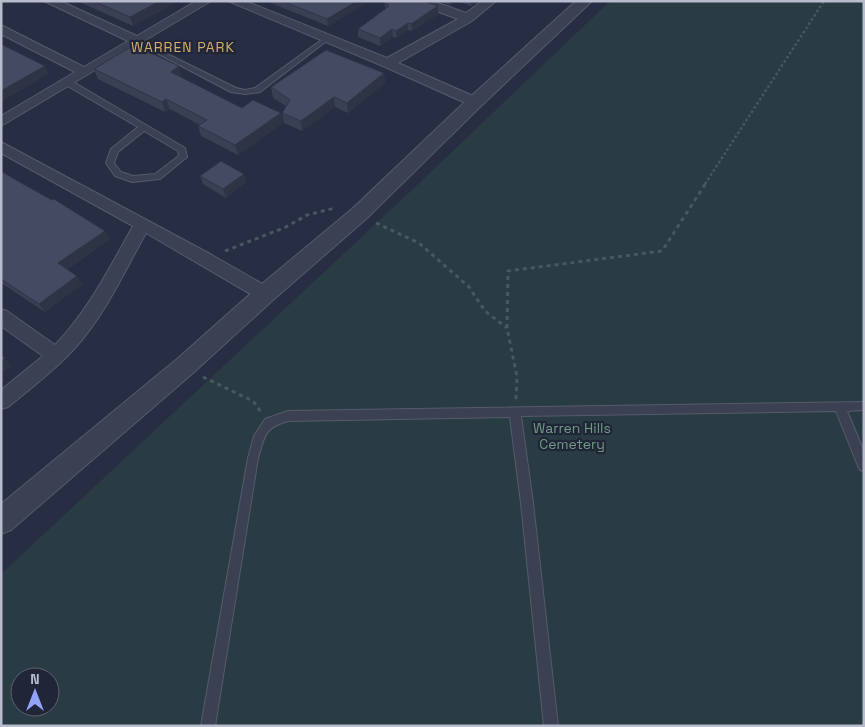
<svg xmlns="http://www.w3.org/2000/svg" width="865" height="727" viewBox="0 0 865 727" font-family="'Space Grotesk',sans-serif">
  <style>
    .green { fill: #293b43; fill-rule: evenodd }
    .lines { fill: none; stroke-linecap: round; stroke-linejoin: round }
    .service-casing { stroke: #565b6c; stroke-width: 2 }
    .minor-casing { stroke: #565b6c; stroke-width: 2 }
    .tertiary-casing { stroke: #565b6c; stroke-width: 2 }
    .path-far1 { stroke: #475860; stroke-width: 2.5; stroke-dasharray: 2.5 2.5; stroke-linecap: butt }
    .path { stroke: #475860; stroke-width: 3; stroke-dasharray: 4 4; stroke-linecap: butt }
    .service { fill: #3b4052; fill-rule: evenodd }
    .minor { fill: #3b4052; fill-rule: evenodd }
    .tertiary { fill: #3b4052; fill-rule: evenodd }
    .wall { fill: #3a4054 }
    .shaded-wall { fill: #2f3445 }
    .building { fill: #434a62; stroke: #2f3445 }
    .labels { text-anchor: middle; stroke-width: 4.5; stroke-linejoin: round; paint-order: stroke }
    .far-quarter-label { font-size: 14px; letter-spacing: 1px; fill: #d5ae69; stroke: #202537 }
    .park-label { font-size: 14px; fill: #6f9c83; stroke: #202537 }
  </style>
  <rect width="100%" height="100%" fill="#272d42"/>
  <path class="green" d="M610,1H864V726H1V574L416,186ZM20,677H50V707H20Z"/>
  <g class="lines">
    <defs>
      <path id="service" d="M327,36L329,37V39L260,92L245,94L231,92L134,41L139,40L236,88L245,90L255,88Z
        M64,80H70L185,148L187,157L160,179L132,182L115,176L106,163L111,149L138,127L64,84ZM144,131L178,151L179,156L155,174L133,176L121,172L114,163L118,152Z
        M864,402V410L847,411L864,452V471L860,470L858,466L836,411L521,416L533,503L558,726H544L521,503L510,417L288,421C264,428 265,435 258,458L215,726H201L248,458L254,436L265,419L288,411Z"/>
      <path id="minor" d="M44,1H60L137,36L196,1H211L1,126V116L75,72L1,34V25L84,67L128,41Z
        M228,1H245L387,58L458,19L417,4L415,1H433L466,13L482,1H496L472,21L398,63L480,99L482,102L480,105H470L383,66Z
        M1,142L212,255L271,289L274,294L271,299L265,301L259,299L146,233C124,272 105,315 75,348C55,370 31,388 8,407L1,409V390L43,356L1,326V309L7,311L55,345C88,311 110,267 133,226L1,153Z"/>
      <path id="tertiary" d="M576,1H592L481,106L366,219L273,300L193,373L11,530L1,534V504L177,359L257,288L352,209L469,98Z"/>
    </defs>
    <use href="#service" class="service-casing"/>
    <use href="#minor" class="minor-casing"/>
    <use href="#tertiary" class="tertiary-casing"/>
    <path class="path-far1" d="M705,184L824,1"/>
    <path class="path" d="M376,223L419,243L469,287L485,311L507,328
      M225,251L286,227L307,215L335,208
      M203,377L253,401L261,412
      M516,399L517,377L507,328L508,271L662,251L706,183"/>
    <use href="#service" class="service"/>
    <use href="#minor" class="minor"/>
    <use href="#tertiary" class="tertiary"/>
  </g>
  <path class="wall" d="M77,1H178L133,26Z
    M266,1H370L328,26Z
    M384,1H424L438,6V14L412,31L408,30L396,38L393,37L380,46L358,37V29L386,9L385,7Z
    M439,1H455L450,5Z
    M457,1H478L471,6Z
    M94,69L182,76L181,77L242,108L281,113L283,123L238,155L201,136L198,126L200,125L170,109L165,112L98,79Z
    M384,73L385,83L348,113L335,107L302,131L284,123L282,113L286,106L273,98L271,87Z
    M1,171L110,239L67,269L82,284L45,312L1,283Z
    M244,174L246,182L226,198L203,184L200,176Z"/>
  <path class="shaded-wall" d="M160,1H178L133,26L130,17Z
    M357,1H370L328,26L327,19Z
    M450,1H455L450,5Z
    M471,1H478L471,6Z
    M438,6V14L412,31L411,24Z
    M408,23V30L396,38V31Z
    M392,29L393,37L380,46V38Z
    M45,66L49,74L1,102V91Z
    M179,66L182,76L174,82L171,72Z
    M384,73L385,83L348,113L347,103Z
    M334,97L335,107L302,131L301,121Z
    M166,99L170,109L165,112L162,102Z
    M281,113L283,123L238,155L235,145Z
    M244,174L246,182L226,198L223,189Z
    M105,231L110,239L63,271L58,263Z
    M77,276L82,284L45,312L39,304Z
    M5,358L11,366L1,374V361Z"/>
  <path class="building" d="M93,1H160L130,17Z
    M282,1H357L327,19Z
    M385,1H424L438,6L411,24L408,23L396,31L392,29L380,38L358,29L389,6Z
    M1,44L45,66L1,91Z
    M134,45L179,66L171,72L242,108L253,100L281,113L235,145L198,126L207,120L166,99L162,102L94,69Z
    M326,50L384,73L347,103L334,97L301,121L282,113L290,100L271,87Z
    M221,161L244,174L223,189L200,176Z
    M1,171L16,180L52,200L54,199L105,231L58,263L77,276L39,304L1,279Z
    M1,355L5,358L1,361Z"/>
  <g class="labels">
    <g class="far-quarter-label">
      <text x="183" y="52">WARREN PARK</text>
    </g>
    <g class="park-label">
      <text x="572" y="433">Warren Hills<tspan x="572" dy="16">Cemetery</tspan></text>
    </g>
  </g>
  <rect width="865" height="727" fill="none" stroke="#b8bccc" stroke-width="5"/>
  <g transform="translate(35 692)"><circle r="24" fill="#202537" stroke="#5d6173"/>
  <path d="M0-4L9 19L0 12L-9 19Z" fill="#91a4f7"/>
  <text y="-8" font-size="14" font-weight="bold" text-anchor="middle" fill="#b8bccc">N</text>
  </g>
</svg>
